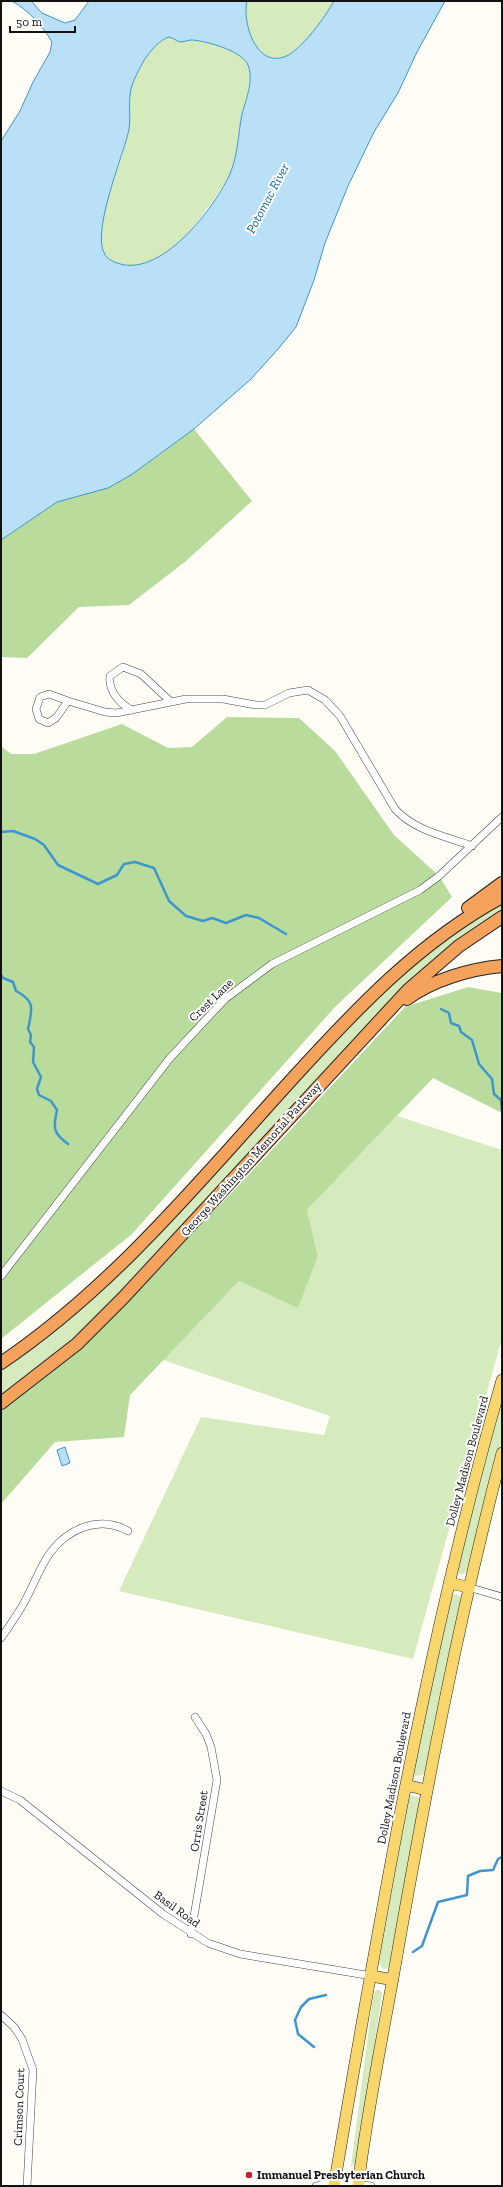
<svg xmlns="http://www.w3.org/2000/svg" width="503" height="2187" viewBox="0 0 503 2187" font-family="'Zilla Slab',serif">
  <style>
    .green { fill: #d5ebbd }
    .forest { fill: #b9dc9c }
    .water { fill: #b9e0f7; stroke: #3f96cf; fill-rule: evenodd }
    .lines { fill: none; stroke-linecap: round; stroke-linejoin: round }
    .stream { stroke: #3f96cf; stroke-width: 2.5 }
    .street-casing { stroke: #444; stroke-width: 8 }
    .primary-casing { stroke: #222; stroke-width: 12 }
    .highway-casing { stroke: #222; stroke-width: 14 }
    .street { stroke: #fff; stroke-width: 7 }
    .primary { stroke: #f9d66b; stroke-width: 11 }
    .highway { stroke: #f5a25d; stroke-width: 12 }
    .poi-dot { fill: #c4262e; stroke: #fff; stroke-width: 1.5 }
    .labels { text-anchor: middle; stroke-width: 4; stroke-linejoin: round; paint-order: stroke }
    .street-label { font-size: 12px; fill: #111; stroke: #fff }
    .poi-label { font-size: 12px; font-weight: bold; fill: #111; stroke: #fff; text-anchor: start }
    .water-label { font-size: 13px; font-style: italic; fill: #1768a6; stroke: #fff }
  </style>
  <rect width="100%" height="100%" fill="#fffdf5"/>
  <path class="green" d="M247,1H334C326,16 300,52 284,57C255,67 242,21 247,1Z
    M169,37C173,38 177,41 180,42C184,42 188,40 192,40C206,41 240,50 247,63C255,79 246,99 242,114C238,134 238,157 229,176C223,187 215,198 207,209C188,235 156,277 118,263C111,260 105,257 103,249C94,215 124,163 129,128C130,116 128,102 131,89C137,71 151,43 169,37Z
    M502,903V912L478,927L92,1325L1,1397V1369L47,1337L96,1296L177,1213L373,1001L434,947Z
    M397,1116L502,1150V1338L413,1659L119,1591L201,1417L324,1435L330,1416L163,1360L239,1281L298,1307L318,1256L307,1210Z
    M502,1401V1442L468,1571L461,1575L456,1570Z
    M456,1594L461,1597L460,1603L426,1772L423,1775L415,1776L413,1772L415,1760L451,1597Z
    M411,1795L418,1797L420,1800L390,1968L383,1969L379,1963L408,1800Z
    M376,1990H380L382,1994C373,2051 367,2108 356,2164L351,2166L373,1997Z"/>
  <path class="forest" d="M194,429L252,501L186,561L129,605L79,607L27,658L1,657V540L57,502L131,475Z
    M227,717L299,718L335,751L394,835L439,876L452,897L335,1007L132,1234L1,1339V746L11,754H34L122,724L168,748L192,747Z
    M468,987L502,993V1113L433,1078L307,1210L318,1256L298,1308L239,1281L130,1395L124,1437L55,1442L1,1504V1408L74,1354L239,1185L405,1007Z"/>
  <path class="water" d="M12,1H31L42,13L65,23L75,20L89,1H247C242,21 255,67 284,57C300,52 326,16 334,1H445L417,52L398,93L374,132L348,186L325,243L314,280L296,327L279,348L251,379L194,429L131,475L108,488L57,502L1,540V141L20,111L33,82L50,52L52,42C42,25 29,11 12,1ZM169,37C173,38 177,41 180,42C184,42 188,40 192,40C206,41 239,50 247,63C255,78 246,99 242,114C238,134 238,157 229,176C213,210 154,288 109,259C85,243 125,153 129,129C131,116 128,102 131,89C136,72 151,43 169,37Z
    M65,1447L70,1463L62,1466L57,1450Z"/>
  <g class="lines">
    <path class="stream" d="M1,832L13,831L35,839L44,845L58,865L98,884L117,875L124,864L135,862L154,868L169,901L186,916L203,921L212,918L226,923L246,915L259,918L286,934
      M1,975L3,978L13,982L16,991C36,1001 32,1010 28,1029L31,1035L30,1042L34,1047L33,1062L41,1077L37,1089L39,1095L51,1101L57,1110C53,1128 53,1133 68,1144
      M441,1009L449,1013L451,1023L459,1026L461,1032L472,1040L479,1064L492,1079L494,1094L501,1100L502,1111
      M413,1952L422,1946L438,1902L467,1895L468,1876L480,1871L493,1870L498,1859L502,1857
      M314,2047L298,2034L295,2020L301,2007L309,1999L326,1995"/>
    <defs>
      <path id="street" d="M49,694L68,701L56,718L48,723L39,719L36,709L40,697Z
        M68,701L105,712L116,713L186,699H223L256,705H265L289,693L308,690L325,700L340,716L395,809C415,831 445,836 472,846
        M132,710C120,704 108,691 110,676L123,667L141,674L170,701
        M1,1276L170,1058L225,999L272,964L420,890L439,876L502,817
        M468,1587L502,1597
        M1,1638C10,1625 19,1613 26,1599C34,1584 40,1567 50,1553C68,1528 100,1515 128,1531
        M1,1791L20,1800L163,1914L208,1943L240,1954L372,1976
        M191,1934L217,1780L211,1747L206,1734L195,1717
        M1,2015L14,2027L22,2039L33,2070L27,2186
        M316,2186L334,2181L371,2186"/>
      <path id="primary" d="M449,1583L468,1587
        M406,1785L426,1790
        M372,1976L393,1980
        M334,2186C380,1915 426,1644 502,1380
        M358,2186C368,2103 386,2021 400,1938C429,1775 460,1613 502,1453"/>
      <path id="highway" d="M468,908L502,883
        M407,999C432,980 470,969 502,966
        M1,1363C115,1286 202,1178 294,1077C356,1009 420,941 502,897
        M1,1403L77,1344L124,1297L408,990L459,946L502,917"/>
    </defs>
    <use href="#street" class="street-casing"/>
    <use href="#primary" class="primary-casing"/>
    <use href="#highway" class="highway-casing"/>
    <use href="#street" class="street"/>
    <use href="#primary" class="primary"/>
    <use href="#highway" class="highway"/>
  </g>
  <circle class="poi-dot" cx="249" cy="2175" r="4"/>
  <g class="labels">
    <g class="street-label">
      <text transform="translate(211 1000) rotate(-44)" y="4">Crest Lane</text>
      <text transform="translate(251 1159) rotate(-48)" y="4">George Washington Memorial Parkway</text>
      <text transform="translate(467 1461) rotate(-75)" y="4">Dolley Madison Boulevard</text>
      <text transform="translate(394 1778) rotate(-79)" y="4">Dolley Madison Boulevard</text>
      <text transform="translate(199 1821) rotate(-81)" y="4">Orris Street</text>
      <text transform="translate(177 1909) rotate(36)" y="4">Basil Road</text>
      <text transform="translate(19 2107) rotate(-88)" y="4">Crimson Court</text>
    </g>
    <g class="poi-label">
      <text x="257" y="2179">Immanuel Presbyterian Church</text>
    </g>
    <g class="water-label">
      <text transform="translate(267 198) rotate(-62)" y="5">Potomac River</text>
    </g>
  </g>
  <rect width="503" height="2187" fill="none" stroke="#111111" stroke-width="4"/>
  <path d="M10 26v6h65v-6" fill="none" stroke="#111111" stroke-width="2"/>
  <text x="16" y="26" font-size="12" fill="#111111" stroke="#ffffff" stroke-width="3" paint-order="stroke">50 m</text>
</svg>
